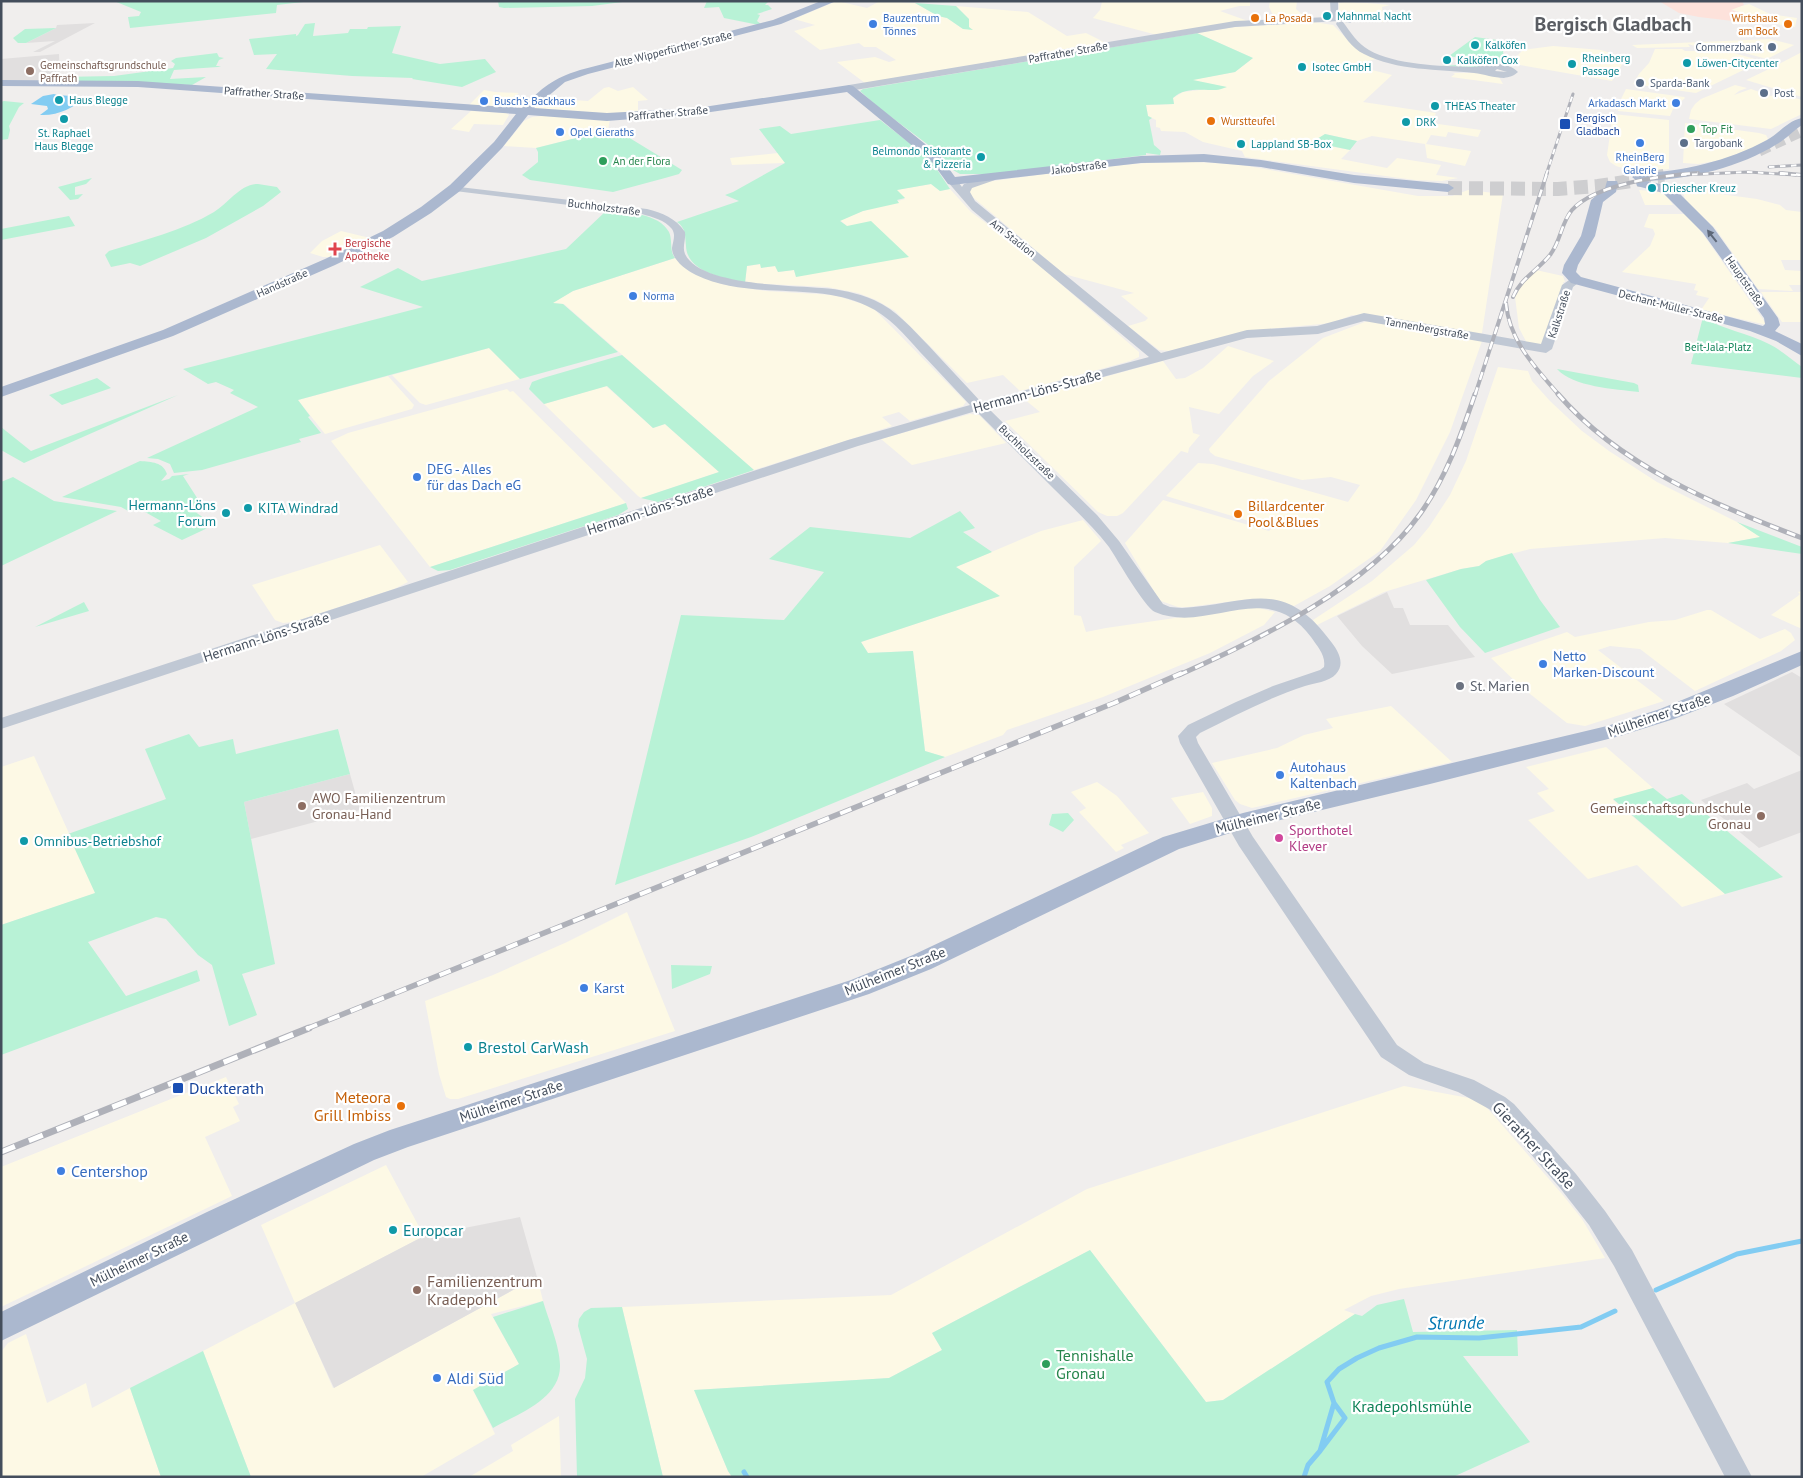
<svg xmlns="http://www.w3.org/2000/svg" width="1803" height="1478" viewBox="0 0 1803 1478" font-family="'PT Sans',sans-serif">
  <style>
    .commercial { fill: #fdf9e5 }
    .education { fill: #e1dfdf }
    .medical { fill: #fde2db }
    .green { fill: #b8f2d6 }
    .water { fill: #82ccf2 }
    .lines { fill: none; stroke-linecap: round; stroke-linejoin: round }
    .stream { stroke: #82ccf2; stroke-width: 5 }
    .major-tunnel-far1 { stroke: #ceced0; stroke-width: 11; stroke-dasharray: 11 5.5; stroke-linecap: butt }
    .major-tunnel { stroke: #ceced0; stroke-width: 14; stroke-dasharray: 14 7; stroke-linecap: butt }
    .minor { fill: #c0c8d4; fill-rule: evenodd }
    .major { fill: #abb8cf; fill-rule: evenodd }
    .rail-far4-casing { stroke: #afb1b9; stroke-width: 3 }
    .rail-far3-casing { stroke: #afb1b9; stroke-width: 4 }
    .rail-far2-casing { stroke: #afb1b9; stroke-width: 5 }
    .rail-far1-casing { stroke: #afb1b9; stroke-width: 5.5 }
    .rail-casing { stroke: #afb1b9; stroke-width: 7 }
    .rail-far4 { stroke: #fff; stroke-width: 2; stroke-dasharray: 5.5; stroke-linecap: butt }
    .rail-far3 { stroke: #fff; stroke-width: 2.5; stroke-dasharray: 8; stroke-linecap: butt }
    .rail-far2 { stroke: #fff; stroke-width: 3; stroke-dasharray: 9; stroke-linecap: butt }
    .rail-far1 { stroke: #fff; stroke-width: 4; stroke-dasharray: 12; stroke-linecap: butt }
    .rail { stroke: #fff; stroke-width: 5; stroke-dasharray: 15; stroke-linecap: butt }
    .oneway { fill: #5e6879 }
    .culture-dot { fill: #0f9aa8; stroke: #fff; stroke-width: 2 }
    .food-dot { fill: #e8710a; stroke: #fff; stroke-width: 2 }
    .shop-dot { fill: #3f7fe0; stroke: #fff; stroke-width: 2 }
    .service-dot { fill: #5c6f8a; stroke: #fff; stroke-width: 2 }
    .education-dot { fill: #8d6e63; stroke: #fff; stroke-width: 2 }
    .transit-dot { fill: #1a4fb4; stroke: #fff; stroke-width: 2 }
    .leisure-dot { fill: #2e9e5b; stroke: #fff; stroke-width: 2 }
    .health-dot { fill: #e0444e; stroke: #fff; stroke-width: 2 }
    .worship-dot { fill: #6b7280; stroke: #fff; stroke-width: 2 }
    .hotel-dot { fill: #d1479c; stroke: #fff; stroke-width: 2 }
    .labels { text-anchor: middle; stroke-width: 4.5; stroke-linejoin: round; paint-order: stroke }
    .far-culture-label { font-size: 11px; fill: #0d838f; stroke: #fff; text-anchor: start }
    .far-shop-label { font-size: 11px; fill: #366cbe; stroke: #fff; text-anchor: start }
    .far-food-label { font-size: 11px; fill: #c56008; stroke: #fff; text-anchor: start }
    .far-service-label { font-size: 11px; fill: #4e5e75; stroke: #fff; text-anchor: start }
    .far-street-label { font-size: 11px; fill: #444e5c; stroke: #fff }
    .far-education-label { font-size: 11px; fill: #785e54; stroke: #fff; text-anchor: start }
    .far-transit-label { font-size: 11px; fill: #164399; stroke: #fff; text-anchor: start }
    .far-leisure-label { font-size: 11px; fill: #27864d; stroke: #fff; text-anchor: start }
    .far-health-label { font-size: 11px; fill: #be3a42; stroke: #fff; text-anchor: start }
    .far-park-label { font-size: 11px; fill: #108358; stroke: #fff }
    .street-label { font-size: 14px; fill: #444e5c; stroke: #fff }
    .shop-label { font-size: 14px; fill: #366cbe; stroke: #fff; text-anchor: start }
    .culture-label { font-size: 14px; fill: #0d838f; stroke: #fff; text-anchor: start }
    .food-label { font-size: 14px; fill: #c56008; stroke: #fff; text-anchor: start }
    .worship-label { font-size: 14px; fill: #5b616d; stroke: #fff; text-anchor: start }
    .education-label { font-size: 14px; fill: #785e54; stroke: #fff; text-anchor: start }
    .hotel-label { font-size: 14px; fill: #b23c85; stroke: #fff; text-anchor: start }
    .near-culture-label { font-size: 16px; fill: #0d838f; stroke: #fff; text-anchor: start }
    .near-transit-label { font-size: 16px; fill: #164399; stroke: #fff; text-anchor: start }
    .near-food-label { font-size: 16px; fill: #c56008; stroke: #fff; text-anchor: end }
    .near-street-label { font-size: 16px; fill: #444e5c; stroke: #fff }
    .near-shop-label { font-size: 16px; fill: #366cbe; stroke: #fff; text-anchor: start }
    .near-education-label { font-size: 16px; fill: #785e54; stroke: #fff; text-anchor: start }
    .near-leisure-label { font-size: 16px; fill: #27864d; stroke: #fff; text-anchor: start }
    .near-park-label { font-size: 16px; fill: #108358; stroke: #fff }
    .near-water-label { font-size: 18px; font-style: italic; fill: #0277b2; stroke: #fff }
    .far-town-label { font-size: 20px; font-weight: bold; fill: #5a5d63; stroke: #fff }
  </style>
  <rect width="100%" height="100%" fill="#f0eeed"/>
  <path class="commercial" d="M837,1L867,8L880,1L915,3L938,16L947,18L963,29L969,27V19L956,6L1028,12L1067,36L1086,33L1106,43L865,83L837,62L875,57L889,62L896,60L876,47H864L859,43L820,50L794,31L815,25L794,19Z
    M1250,1V6H1239L1220,11L1248,21L1157,35L1093,18L1100,10L1102,2Z
    M1270,1H1297L1296,9L1305,17L1275,19L1269,7Z
    M1345,2L1367,3L1390,5L1382,7L1384,22L1352,18L1356,12L1339,11V3Z
    M1749,4L1770,14L1797,18L1795,27L1776,24L1730,9Z
    M1314,22L1333,25L1354,46L1376,59L1352,65L1392,75L1363,102L1436,113L1431,123L1481,130L1478,137L1448,132L1446,137L1431,135L1426,144L1471,151L1465,166L1427,158L1425,144L1372,136L1357,141L1325,134L1313,143L1350,150L1341,159L1387,168L1397,158L1441,165L1436,175L1458,178L1442,181L1415,180L1245,157L1242,151L1203,142L1185,132L1161,131L1160,128L1156,127V120L1148,116L1146,105L1174,104L1173,98L1183,92L1225,87L1191,80L1235,72L1253,58L1197,33L1235,27Z
    M1770,39L1794,45L1767,59L1737,51L1741,49L1736,48L1729,50L1712,51L1688,44L1690,47L1637,48L1632,45Z
    M1553,46L1601,50L1619,56L1624,61L1612,81L1514,64L1515,58L1523,50Z
    M1655,49H1682L1685,51H1700L1713,53H1734L1762,61L1696,93L1633,84L1639,74L1649,63Z
    M1802,52V97L1746,80L1771,68Z
    M1453,73H1479L1499,77L1503,84L1451,77L1455,74Z
    M1735,85L1747,88L1739,91L1734,95L1751,89L1771,96L1778,93L1802,100V114L1771,129L1689,119L1691,110L1695,104L1701,99Z
    M609,87L618,91L633,87L648,100L638,101V114H612L534,108L544,98L588,101L604,88Z
    M1626,89L1684,97L1685,98L1673,109L1670,116L1618,111L1619,102H1623L1624,99H1621Z
    M484,90L495,92L519,93L499,107L469,105Z
    M471,111L506,113L509,115L503,125L474,124L469,132L451,129Z
    M1613,114L1669,120V169L1650,171H1632L1616,166L1610,162L1607,155Z
    M543,116L610,119L608,130L536,148L504,146L524,121L532,117Z
    M1685,123L1759,133L1766,135L1768,139L1755,147L1721,160L1698,164L1683,163Z
    M778,153L785,163L732,165L730,158Z
    M1192,162L1236,164L1418,196H1452L1468,190L1503,194L1482,333L1478,335L1352,315L1332,323L1247,331L1170,351L1159,350L1128,326L1145,321L1148,318L1121,296L1134,293L1064,274L969,194L971,188L986,182L1088,168L1147,163Z
    M931,184L940,191L950,189L971,212L1017,246L1139,352V357L1130,361L1020,391L1003,375L967,383L895,311L876,300L858,293L827,287L745,283L747,266L761,264V268L776,266L778,272L794,270L796,277L847,226L840,220L863,211L905,199L896,190Z
    M1682,186L1720,191V194L1757,199L1780,205L1786,210L1802,212V260H1781L1785,270L1802,271V285H1789L1793,291L1758,289L1715,228L1685,200Z
    M1639,190L1664,192L1673,205H1645Z
    M1649,214H1685L1700,230L1767,325L1701,310L1709,298L1696,295L1698,291L1694,290L1696,284L1622,272L1650,246L1655,234L1653,229L1644,227Z
    M341,231L370,238L331,257H323L310,253L322,241Z
    M675,258L690,272L721,284L765,291L834,295L872,307L966,402L963,406L910,421L899,412L882,417L892,426L754,470L564,304L552,303L573,291Z
    M1536,270L1563,276L1565,282H1563L1564,286L1542,345L1527,343L1519,328L1515,297L1522,285Z
    M1761,292H1802V322H1782Z
    M1370,320L1482,341L1450,432L1416,500L1380,551L1330,586L1294,606L1250,599L1188,607H1178L1161,601L1157,596L1125,543L1163,500L1269,531L1272,528L1166,496L1198,463L1213,464L1348,502L1360,485L1331,477L1302,480L1215,456L1210,452L1209,449L1269,381L1323,338Z
    M1228,346L1274,361L1253,376L1219,414L1189,407L1193,433L1200,435L1189,448L1188,453L1181,451L1123,513L1117,516H1107L1098,512L1005,421L1040,412L1024,399L1163,361L1176,379L1185,378L1203,368Z
    M489,348L520,379L426,405L420,403L392,375Z
    M1498,367L1528,371L1532,381L1550,401L1582,431L1609,451L1657,482L1737,522L1761,537L1728,543L1665,538L1530,549L1486,561L1479,566L1461,569L1384,592L1317,625L1313,620L1372,581L1414,545L1429,527L1450,495L1466,461Z
    M388,376L414,405L412,409L325,434L298,400Z
    M606,386L653,428L665,424L719,472L641,498L638,496L544,404Z
    M507,389L510,392L513,391L626,503L430,567L331,441L348,433Z
    M970,414L979,415L1006,443L912,465L881,439Z
    M1083,520L1101,541L1074,567V615L1081,616L1086,632L1106,628L1244,608L1255,607L1275,612L1264,625L1210,653L1103,697L1007,730L1003,735L945,757L925,751L913,651L868,653L861,642L999,596L956,567L1041,531Z
    M380,545L408,582L394,589L293,622L283,623L275,620L252,585Z
    M1802,591V629L1771,615L1798,596L1800,594L1798,592Z
    M1707,610H1711L1760,639L1785,629L1791,633L1795,640L1781,651L1695,691L1640,649L1610,646L1598,650L1664,701L1585,726L1567,723L1520,686L1491,658L1567,632L1575,637L1649,622L1675,620Z
    M1391,706L1452,762L1252,808L1240,804L1235,800L1212,763L1277,748L1304,735L1333,728L1326,719Z
    M1606,747L1653,788L1613,800L1725,894L1682,907L1637,865L1588,879L1528,820L1555,811L1537,793L1549,789L1526,767Z
    M34,756L96,893L1,925V767Z
    M1097,782L1117,796L1149,833L1121,845L1124,848L1116,852L1079,812L1086,808L1071,792Z
    M1203,792L1212,808V816L1190,824L1171,798Z
    M627,912L675,1031L458,1099H450L446,1097L439,1074L425,1001L493,975L567,942Z
    M226,1077L239,1104L233,1107L240,1121L205,1137L232,1196L1,1307V1167Z
    M1404,1086L1469,1098L1480,1102L1489,1110L1562,1194L1582,1219L1605,1258L1399,1289L1371,1296L1344,1310L1355,1314L1223,1400L1206,1402L1090,1250L932,1333L942,1350L889,1378L694,1390L728,1471L732,1477H663L622,1307L891,1295L1087,1189Z
    M386,1165L424,1236L296,1303L333,1388L537,1277L543,1301L491,1314L519,1364L473,1390L495,1434L421,1477H251L203,1351L295,1303L261,1225Z
    M26,1334L47,1403L86,1383L92,1408L130,1388L161,1477H1V1352L8,1343Z
    M559,1416L561,1477H469L513,1451L511,1445Z"/>
  <path class="education" d="M95,23L40,52H33L55,41L26,43L56,28L57,25Z
    M59,54L60,82L1,81V59Z
    M1387,592L1394,608H1403L1410,625H1448L1475,657L1392,674L1362,646L1337,616Z
    M1792,672L1802,678V758L1724,704Z
    M1802,770V832L1759,848L1701,800L1747,783L1754,789Z
    M350,774L360,810L251,839L244,802Z
    M520,1217L537,1277L334,1388L295,1303L424,1236Z"/>
  <path class="medical" d="M1659,1H1742L1744,5L1731,10L1752,16L1741,22L1699,17L1679,13Z"/>
  <path class="green" d="M114,1H312L277,5L276,13L130,28L128,17L139,16L141,12Z
    M498,1H630L592,6L504,8L499,7Z
    M707,1H769L765,5H768L772,9L757,14L760,15L757,21L761,24L759,25L724,18L719,7L704,8Z
    M915,3L956,6L969,19V27L973,30L963,29L947,18L938,16Z
    M315,23L313,36L348,33L350,29H367L368,27L401,26L392,53L440,64L485,59L496,72L462,87L412,79L413,78L352,76L266,69L277,54L254,55L249,39L296,34V36L298,35L305,24Z
    M56,28L26,43H18L13,38L25,29Z
    M1197,33L1253,58L1235,72L1193,80L1227,87C1223,88 1219,90 1216,90C1202,90 1184,87 1173,98L1174,104L1146,105L1148,116L1152,118L1149,120L1154,145L1161,151L1160,155L1146,153V155L991,174H960L953,170L939,153L878,107L860,91L863,89Z
    M1475,37L1512,42L1514,44L1505,48L1503,52L1504,56L1498,65L1481,67L1442,66L1457,65V60L1462,62L1465,59L1449,56Z
    M217,53L219,57L224,58L219,60L216,66H221L218,67L174,70L170,79L206,77L192,85L60,82V77L114,76L173,68L175,64L171,61L176,58Z
    M4,101L24,103L19,107L9,126L10,130L8,139L1,140V102Z
    M880,120L930,159L950,189L940,191L931,184L897,190L905,198L897,200L899,203L863,211L840,221L847,226L871,221L909,257L796,277L794,270L778,272L775,266L761,268L760,264L747,266L745,283C725,278 687,273 686,246C685,236 686,228 677,222L739,201L725,195L733,192L785,163L759,129L780,126L791,134Z
    M608,130H628V137L682,170L679,174L665,178L613,192L530,180L522,175L538,162V152L536,148Z
    M1325,134L1357,141L1350,150L1312,142Z
    M92,178L86,184L75,187V195L83,194L78,199L70,200L58,187Z
    M258,184L277,187L281,192L263,206L206,238L140,266L130,263L111,267L105,255L109,251C144,240 182,231 214,212C228,204 240,184 258,184Z
    M607,210C625,212 659,213 669,232C673,241 669,250 675,258L573,291L553,303L563,304L618,352L520,379L489,348L298,400L310,416L308,417L321,433L299,439L301,442L202,470L174,473L170,464L158,459L147,458L258,407L230,393L234,390L216,382L208,384L183,369L423,307L360,287L398,268L422,281L566,249Z
    M69,216L75,226L1,240V229Z
    M1703,317C1723,330 1748,333 1769,344C1781,350 1791,359 1802,367V378L1691,364Z
    M622,355L754,470L658,502L641,498L719,472L665,424L653,428L607,386L544,404L529,389L532,382L543,378Z
    M1557,369L1634,383L1638,385L1639,392C1615,389 1573,387 1557,369Z
    M97,378L111,388L62,405L49,395Z
    M178,395L24,463L1,450V427L31,451Z
    M140,461C152,462 163,462 167,474L161,481L169,479L172,476L189,474L183,476L201,504L191,509L214,525L182,540L153,525L161,521L138,508L130,512L121,507L62,497Z
    M13,477L54,501L117,511L1,566V482Z
    M626,503L628,509L618,515L450,570L438,571L430,567Z
    M960,511L975,528L963,532L992,552L956,567L1000,596L861,642L868,653L913,651L925,751L945,757L751,837L615,885L681,615L784,620L824,572L769,559L810,527L910,538Z
    M1737,522L1802,547V554L1728,543L1760,537Z
    M1512,553L1540,600L1560,627L1485,653L1460,627L1426,580L1461,569L1479,566L1486,561Z
    M84,602L89,611L35,627Z
    M338,729L350,774L244,802L275,964L242,974L257,1015L229,1026L212,965L198,955L166,919L156,917L88,942L126,996L197,970L200,981L1,1055V925L95,893L68,834L166,799L145,749L189,734L199,747L233,739L236,754Z
    M1653,788L1667,799L1682,794L1783,877L1725,894L1613,799Z
    M1068,813L1074,820L1063,832L1049,825L1052,814Z
    M671,965L712,966L710,974L672,989Z
    M1090,1250L1206,1402L1223,1400L1355,1314L1362,1316L1377,1305L1404,1299L1413,1332L1517,1330L1518,1356H1463L1530,1442L1453,1477H732L728,1471L694,1390L889,1378L942,1350L932,1333Z
    M543,1301C548,1318 560,1347 560,1365C561,1399 517,1414 493,1428L473,1390L519,1364L493,1317Z
    M622,1307L663,1477H577L575,1399L585,1378L587,1359L578,1326L579,1319L584,1312L591,1308Z
    M203,1351L251,1477H161L130,1388Z"/>
  <path class="water" d="M54,94L57,95L86,97C73,108 58,116 40,115L48,109L47,106L31,104L43,96Z"/>
  <g class="lines">
    <path class="stream" d="M1656,1290L1737,1254L1802,1241
      M1320,1451L1345,1418L1334,1403
      M744,1472L747,1477
      M1304,1477L1308,1465L1320,1451L1334,1403L1327,1382L1339,1369L1357,1358L1379,1348L1417,1337L1479,1338L1581,1327L1615,1311"/>
    <path class="major-tunnel-far1" d="M1759,151L1802,131"/>
    <path class="major-tunnel" d="M1448,188L1558,189L1598,186L1664,176"/>
    <path class="minor" d="M1330,1H1338V15L1351,19V23L1339,21L1235,27L849,91L844,88L849,85L1235,21L1329,17H1331Z
      M1337,22H1343C1351,33 1357,43 1369,50C1395,65 1441,66 1471,67C1480,67 1490,63 1501,64C1507,65 1513,67 1518,72C1514,76 1509,77 1504,78C1494,78 1484,74 1474,73C1438,69 1397,71 1364,54C1351,48 1344,35 1336,24ZM1497,69L1507,72L1495,71Z
      M991,175L995,176L996,178L995,180L972,188L970,192L975,201L1161,353L1247,330L1317,326L1364,313L1541,344L1562,285L1572,278H1580L1582,280L1573,287L1552,349L1546,353L1364,321L1318,334L1247,338L988,408L1097,515L1119,541L1163,604L1170,607L1182,608C1249,604 1283,575 1332,643C1339,652 1345,664 1336,674C1329,682 1314,683 1305,686C1268,698 1234,716 1200,733L1196,737L1198,743L1253,837L1397,1045L1424,1063L1474,1080L1505,1097L1514,1104L1576,1174L1605,1211L1632,1250L1752,1477H1725L1614,1266L1589,1225L1560,1188L1498,1116L1489,1109L1458,1092L1409,1075L1381,1057L1239,846L1180,743L1178,736L1188,725L1236,702L1273,686L1320,670L1324,667C1326,655 1317,646 1311,637C1265,576 1209,635 1155,612C1145,608 1117,559 1109,547C1093,526 1073,508 1054,489C1028,463 1002,437 976,411L858,446L1,729V718L848,440L970,405C953,387 937,370 920,352C904,334 889,316 867,306C816,281 750,301 696,275C686,270 672,260 672,248C673,241 676,235 672,229C665,220 652,217 642,214L455,191L451,190L450,188L451,186L647,209C662,213 676,218 685,232C686,240 682,247 685,254C700,286 792,285 822,288C839,289 858,293 874,300C897,310 912,329 929,346C946,365 964,383 981,402L1149,357L972,210L947,181L948,179H956L962,187L964,184Z"/>
    <path class="major" d="M821,1H836L781,24L588,74L565,82L534,108L607,113L697,108L849,85L853,86L940,156L955,177L1141,156L1204,154L1261,160L1354,175L1448,184L1454,188L1448,192L1354,183L1261,167L1204,162L1141,163L952,185L948,184L932,162L847,92L697,114L607,121L528,115L502,148L460,191L431,213L393,237L335,265L173,336L1,397V387L163,330L325,259L383,231L421,207L450,185L494,142L516,114L138,87L1,86V80L138,81L522,108C543,87 552,79 580,70L773,20Z
      M1802,118V125C1793,131 1786,139 1777,144C1741,167 1690,179 1647,181L1673,187L1713,227L1778,318L1780,325L1775,331L1802,344V356L1776,341L1750,331L1571,283L1562,273L1564,265L1581,236L1591,200L1605,188L1607,181H1617L1618,184L1616,192L1603,202L1595,236L1578,265L1576,272L1581,277L1763,326L1765,324L1764,318L1703,233L1663,193L1637,186L1636,183L1637,181L1632,177L1638,173C1682,172 1728,161 1767,140C1780,133 1787,121 1802,118Z
      M1802,651V665L1733,696L1674,719L1620,736L1430,784L1243,829L1179,849L931,969L869,994L408,1147L374,1160L1,1341V1312L207,1212L354,1144L390,1130L851,980L913,955L1163,837L1243,813L1607,726L1660,709Z"/>
    <defs>
      <path id="rail-far4" d="M1769,167L1802,165
        M1546,175L1573,94
        M1681,175L1748,172L1796,175"/>
      <path id="rail-far3" d="M1780,173L1802,175
        M1513,297C1521,278 1538,270 1550,255C1561,241 1561,223 1572,210C1595,184 1664,175 1698,173
        M1506,303C1509,341 1536,368 1559,395
        M1475,395L1547,173"/>
      <path id="rail-far2" d="M1558,394C1620,466 1715,505 1802,538
        M1179,675C1260,639 1368,587 1420,514C1446,478 1461,435 1475,394"/>
      <path id="rail-far1" d="M306,1029L1114,703L1182,673"/>
      <path id="rail" d="M1,1152L309,1028"/>
    </defs>
    <use href="#rail-far4" class="rail-far4-casing"/>
    <use href="#rail-far3" class="rail-far3-casing"/>
    <use href="#rail-far2" class="rail-far2-casing"/>
    <use href="#rail-far1" class="rail-far1-casing"/>
    <use href="#rail" class="rail-casing"/>
    <use href="#rail-far4" class="rail-far4"/>
    <use href="#rail-far3" class="rail-far3"/>
    <use href="#rail-far2" class="rail-far2"/>
    <use href="#rail-far1" class="rail-far1"/>
    <use href="#rail" class="rail"/>
  </g>
  <defs><path id="oneway-solid" d="M-6-.8H1V-3.2L6.5 0L1 3.2V.8H-6Z" transform="scale(1.25)"/></defs>
  <use class="oneway" href="#oneway-solid" transform="translate(1712 236) rotate(-128)"/>
  <g class="culture-dot">
    <circle cx="1327" cy="16" r="5"/>
    <circle cx="1475" cy="45" r="5"/>
    <circle cx="1447" cy="60" r="5"/>
    <circle cx="1687" cy="63" r="5"/>
    <circle cx="1572" cy="64" r="5"/>
    <circle cx="1302" cy="67" r="5"/>
    <circle cx="59" cy="100" r="5"/>
    <circle cx="1435" cy="106" r="5"/>
    <circle cx="64" cy="119" r="5"/>
    <circle cx="1406" cy="122" r="5"/>
    <circle cx="1241" cy="144" r="5"/>
    <circle cx="981" cy="157" r="5"/>
    <circle cx="1652" cy="188" r="5"/>
    <circle cx="248" cy="508" r="5"/>
    <circle cx="226" cy="513" r="5"/>
    <circle cx="24" cy="841" r="5"/>
    <circle cx="468" cy="1047" r="5"/>
    <circle cx="393" cy="1230" r="5"/>
  </g>
  <g class="food-dot">
    <circle cx="1255" cy="18" r="5"/>
    <circle cx="1788" cy="24" r="5"/>
    <circle cx="1211" cy="121" r="5"/>
    <circle cx="1238" cy="514" r="5"/>
    <circle cx="401" cy="1106" r="5"/>
  </g>
  <g class="shop-dot">
    <circle cx="873" cy="24" r="5"/>
    <circle cx="484" cy="101" r="5"/>
    <circle cx="1676" cy="103" r="5"/>
    <circle cx="560" cy="132" r="5"/>
    <circle cx="1640" cy="143" r="5"/>
    <circle cx="633" cy="296" r="5"/>
    <circle cx="417" cy="477" r="5"/>
    <circle cx="1543" cy="664" r="5"/>
    <circle cx="1280" cy="775" r="5"/>
    <circle cx="584" cy="988" r="5"/>
    <circle cx="61" cy="1171" r="5"/>
    <circle cx="437" cy="1378" r="5"/>
  </g>
  <g class="service-dot">
    <circle cx="1772" cy="47" r="5"/>
    <circle cx="1640" cy="83" r="5"/>
    <circle cx="1764" cy="93" r="5"/>
    <circle cx="1684" cy="143" r="5"/>
  </g>
  <g class="education-dot">
    <circle cx="30" cy="71" r="5"/>
    <circle cx="302" cy="806" r="5"/>
    <circle cx="1761" cy="816" r="5"/>
    <circle cx="417" cy="1290" r="5"/>
  </g>
  <g class="transit-dot">
    <rect x="1559" y="118" width="12" height="12" rx="2.5"/>
    <rect x="172" y="1082" width="12" height="12" rx="2.5"/>
  </g>
  <g class="leisure-dot">
    <circle cx="1691" cy="129" r="5"/>
    <circle cx="603" cy="161" r="5"/>
    <circle cx="1046" cy="1364" r="5"/>
  </g>
  <path class="health-dot" d="M332.5 241.5h5v5h5v5h-5v5h-5v-5h-5v-5h5z"/>
  <circle class="worship-dot" cx="1460" cy="686" r="5"/>
  <circle class="hotel-dot" cx="1279" cy="838" r="5"/>
  <g class="labels">
    <g class="far-culture-label">
      <text x="1337" y="20">Mahnmal Nacht</text>
      <text x="1485" y="49">Kalköfen</text>
      <text x="1582" y="62">Rheinberg<tspan x="1582" dy="13">Passage</tspan></text>
      <text x="1457" y="64">Kalköfen Cox</text>
      <text x="1697" y="67">Löwen-Citycenter</text>
      <text x="1312" y="71">Isotec GmbH</text>
      <text x="69" y="104">Haus Blegge</text>
      <text x="1445" y="110">THEAS Theater</text>
      <text x="1416" y="126">DRK</text>
      <text x="64" y="137" text-anchor="middle">St. Raphael<tspan x="64" dy="13">Haus Blegge</tspan></text>
      <text x="1251" y="148">Lappland SB-Box</text>
      <text x="971" y="155" text-anchor="end">Belmondo Ristorante<tspan x="971" dy="13">&amp; Pizzeria</tspan></text>
      <text x="1662" y="192">Driescher Kreuz</text>
    </g>
    <g class="far-shop-label">
      <text x="883" y="22">Bauzentrum<tspan x="883" dy="13">Tönnes</tspan></text>
      <text x="494" y="105">Busch's Backhaus</text>
      <text x="1666" y="107" text-anchor="end">Arkadasch Markt</text>
      <text x="570" y="136">Opel Gieraths</text>
      <text x="1640" y="161" text-anchor="middle">RheinBerg<tspan x="1640" dy="13">Galerie</tspan></text>
      <text x="643" y="300">Norma</text>
    </g>
    <g class="far-food-label">
      <text x="1265" y="22">La Posada</text>
      <text x="1778" y="22" text-anchor="end">Wirtshaus<tspan x="1778" dy="13">am Bock</tspan></text>
      <text x="1221" y="125">Wurstteufel</text>
    </g>
    <g class="far-service-label">
      <text x="1762" y="51" text-anchor="end">Commerzbank</text>
      <text x="1650" y="87">Sparda-Bank</text>
      <text x="1774" y="97">Post</text>
      <text x="1694" y="147">Targobank</text>
    </g>
    <g class="far-street-label">
      <text transform="translate(673 49) rotate(-14)" y="4">Alte Wipperfürther Straße</text>
      <text transform="translate(1068 52) rotate(-10)" y="4">Paffrather Straße</text>
      <text transform="translate(264 93) rotate(4)" y="4">Paffrather Straße</text>
      <text transform="translate(668 113) rotate(-5)" y="4">Paffrather Straße</text>
      <text transform="translate(1079 167) rotate(-7)" y="4">Jakobstraße</text>
      <text transform="translate(604 207) rotate(7)" y="4">Buchholzstraße</text>
      <text transform="translate(1013 238) rotate(38)" y="4">Am Stadion</text>
      <text transform="translate(1745 281) rotate(55)" y="4">Hauptstraße</text>
      <text transform="translate(282 283) rotate(-24)" y="4">Handstraße</text>
      <text transform="translate(1671 306) rotate(14)" y="4">Dechant-Müller-Straße</text>
      <text transform="translate(1559 314) rotate(-72)" y="4">Kalkstraße</text>
      <text transform="translate(1427 328) rotate(10)" y="4">Tannenbergstraße</text>
      <text transform="translate(1027 452) rotate(44)" y="4">Buchholzstraße</text>
    </g>
    <g class="far-education-label">
      <text x="40" y="69">Gemeinschaftsgrundschule<tspan x="40" dy="13">Paffrath</tspan></text>
    </g>
    <g class="far-transit-label">
      <text x="1576" y="122">Bergisch<tspan x="1576" dy="13">Gladbach</tspan></text>
    </g>
    <g class="far-leisure-label">
      <text x="1701" y="133">Top Fit</text>
      <text x="613" y="165">An der Flora</text>
    </g>
    <g class="far-health-label">
      <text x="345" y="247">Bergische<tspan x="345" dy="13">Apotheke</tspan></text>
    </g>
    <g class="far-park-label">
      <text x="1718" y="351">Beit-Jala-Platz</text>
    </g>
    <g class="street-label">
      <text transform="translate(1037 391) rotate(-15)" y="5">Hermann-Löns-Straße</text>
      <text transform="translate(650 510) rotate(-18)" y="5">Hermann-Löns-Straße</text>
      <text transform="translate(266 637) rotate(-18)" y="5">Hermann-Löns-Straße</text>
      <text transform="translate(1659 715) rotate(-19)" y="5">Mülheimer Straße</text>
      <text transform="translate(1268 816) rotate(-14)" y="5">Mülheimer Straße</text>
      <text transform="translate(895 971) rotate(-22)" y="5">Mülheimer Straße</text>
      <text transform="translate(511 1101) rotate(-18)" y="5">Mülheimer Straße</text>
      <text transform="translate(139 1259) rotate(-26)" y="5">Mülheimer Straße</text>
    </g>
    <g class="shop-label">
      <text x="427" y="474">DEG - Alles<tspan x="427" dy="16">für das Dach eG</tspan></text>
      <text x="1553" y="661">Netto<tspan x="1553" dy="16">Marken-Discount</tspan></text>
      <text x="1290" y="772">Autohaus<tspan x="1290" dy="16">Kaltenbach</tspan></text>
      <text x="594" y="993">Karst</text>
    </g>
    <g class="culture-label">
      <text x="216" y="510" text-anchor="end">Hermann-Löns<tspan x="216" dy="16">Forum</tspan></text>
      <text x="258" y="513">KITA Windrad</text>
      <text x="34" y="846">Omnibus-Betriebshof</text>
    </g>
    <g class="food-label">
      <text x="1248" y="511">Billardcenter<tspan x="1248" dy="16">Pool&amp;Blues</tspan></text>
    </g>
    <g class="worship-label">
      <text x="1470" y="691">St. Marien</text>
    </g>
    <g class="education-label">
      <text x="312" y="803">AWO Familienzentrum<tspan x="312" dy="16">Gronau-Hand</tspan></text>
      <text x="1751" y="813" text-anchor="end">Gemeinschaftsgrundschule<tspan x="1751" dy="16">Gronau</tspan></text>
    </g>
    <g class="hotel-label">
      <text x="1289" y="835">Sporthotel<tspan x="1289" dy="16">Klever</tspan></text>
    </g>
    <g class="near-culture-label">
      <text x="478" y="1053">Brestol CarWash</text>
      <text x="403" y="1236">Europcar</text>
    </g>
    <g class="near-transit-label">
      <text x="189" y="1094">Duckterath</text>
    </g>
    <g class="near-food-label">
      <text x="391" y="1103">Meteora<tspan x="391" dy="18">Grill Imbiss</tspan></text>
    </g>
    <g class="near-street-label">
      <text transform="translate(1534 1145) rotate(47)" y="6">Gierather Straße</text>
    </g>
    <g class="near-shop-label">
      <text x="71" y="1177">Centershop</text>
      <text x="447" y="1384">Aldi Süd</text>
    </g>
    <g class="near-education-label">
      <text x="427" y="1287">Familienzentrum<tspan x="427" dy="18">Kradepohl</tspan></text>
    </g>
    <g class="near-leisure-label">
      <text x="1056" y="1361">Tennishalle<tspan x="1056" dy="18">Gronau</tspan></text>
    </g>
    <g class="near-park-label">
      <text x="1412" y="1412">Kradepohlsmühle</text>
    </g>
    <g class="near-water-label">
      <text transform="translate(1456 1323) rotate(-1)" y="6">Strunde</text>
    </g>
    <g class="far-town-label">
      <text x="1613" y="31">Bergisch Gladbach</text>
    </g>
  </g>
  <rect width="1803" height="1478" fill="none" stroke="#444e5c" stroke-width="5"/>
</svg>
